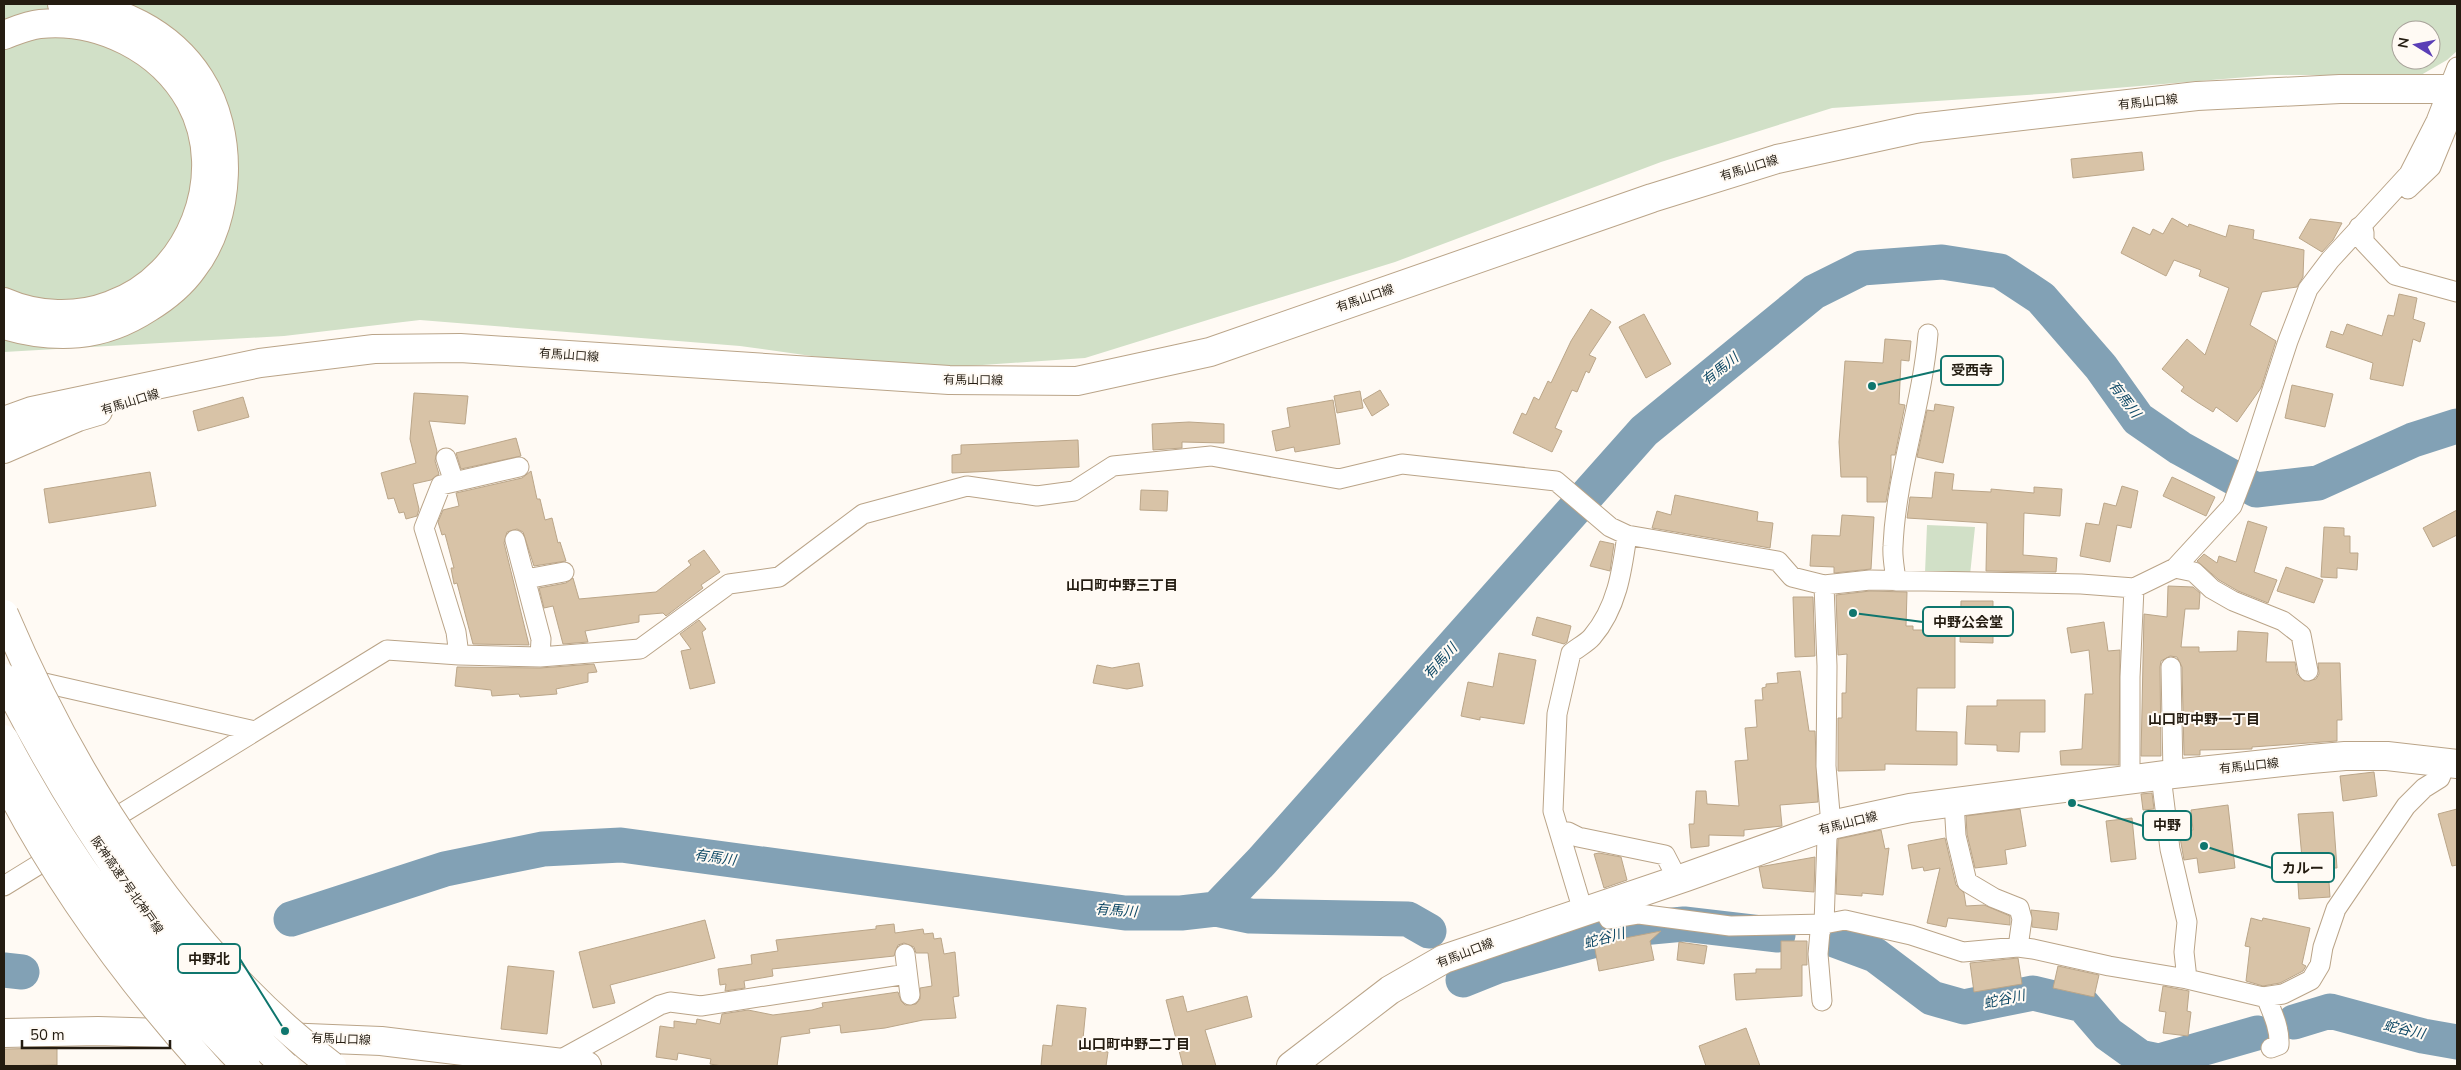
<svg xmlns="http://www.w3.org/2000/svg" width="2461" height="1070" viewBox="0 0 2461 1070" font-family="'Nunito Sans','Noto Sans JP',sans-serif">
  <style>
    .green { fill: #d1e0c7; fill-rule: evenodd }
    .lines { fill: none; stroke-linecap: round; stroke-linejoin: round }
    .river { stroke: #82a1b5; stroke-width: 35 }
    .building { fill: #d8c3a7; stroke: #bba689 }
    .minor-casing { stroke: #baa488; stroke-width: 21 }
    .primary-casing { stroke: #baa488; stroke-width: 30 }
    .motorway-casing { stroke: #baa488; stroke-width: 30 }
    .minor { stroke: #fff; stroke-width: 19 }
    .primary { stroke: #fff; stroke-width: 28 }
    .motorway { stroke: #fff; stroke-width: 28 }
    .motorway-bridge-casing { stroke: #baa488; stroke-width: 30; stroke-linecap: butt }
    .motorway-bridge { stroke: #fff; stroke-width: 28 }
    .labels { text-anchor: middle; stroke-width: 4; stroke-linejoin: round; paint-order: stroke }
    .street-label { font-size: 12px; fill: #241c11; stroke: #fffaf4 }
    .water-label { font-size: 14px; font-style: italic; fill: #0f4966; stroke: #fffaf4 }
    .neighbourhood-label { font-size: 14px; font-weight: bold; fill: #241c11; stroke: #fffaf4 }
    .leader { fill: none; stroke: #0f766e; stroke-width: 2 }
    .callout-dot { fill: #0f766e; stroke: #fffaf4; stroke-width: 2 }
    .callout { fill: #fffaf4; stroke: #0f766e; stroke-width: 2 }
    .callout-label { font-size: 14px; text-anchor: middle; font-weight: bold; fill: #241c11 }
  </style>
  <rect width="100%" height="100%" fill="#fffaf4"/>
  <path class="green" d="M4,4H2457V51L2447,60L2421,75H2271L2056,93L1832,108L1661,162L1395,262L1085,358L911,370L740,346L420,320L284,336L4,352ZM2401,30H2431V60H2401Z
    M1927,525L1975,527L1970,575L1925,573Z"/>
  <g class="lines">
    <path class="river" d="M1216,909L1250,916L1408,919L1429,931
      M291,919L445,869L543,849L621,845L1125,913H1181L1216,909L1262,861L1644,431L1814,292L1862,268L1942,262L2000,271L2041,298L2101,367L2138,419L2180,448L2256,490L2318,483L2413,440L2457,426
      M1832,939L1875,955L1932,998L1964,1007L2033,993L2083,1005L2108,1034L2140,1057L2159,1061L2257,1033
      M4,970L22,972
      M1463,980L1498,966L1641,928L1684,924L1778,935
      M2294,1022L2330,1011L2423,1036L2457,1042"/>
  </g>
  <path class="building" d="M2142,152L2144,170L2073,178L2071,159Z
    M2172,218L2188,227L2189,224L2226,237L2229,225L2254,230L2253,239L2304,250L2303,277L2297,287L2262,292L2250,325L2276,341L2261,388L2237,422L2216,407L2213,412L2197,402L2181,391L2184,387L2162,369L2187,339L2205,355L2229,288L2199,276L2201,270L2174,260L2166,276L2121,253L2133,227L2150,235L2153,229L2163,234Z
    M2310,219L2342,223L2333,240L2322,252L2299,238Z
    M2399,294L2417,298L2413,319L2425,323L2420,342L2413,339L2403,386L2370,379L2373,363L2326,347L2331,331L2343,335L2347,324L2382,336L2388,315L2394,316Z
    M1591,309L1611,322L1589,355L1596,358L1589,373L1586,371L1577,392L1572,390L1555,428L1562,431L1552,452L1513,433L1522,413L1526,415L1534,397L1539,400L1548,381L1551,383L1571,341Z
    M1644,314L1671,364L1646,378L1619,327Z
    M1885,339L1911,341L1909,361L1901,360L1899,404L1905,405L1895,455H1891V474L1886,502H1867V477H1841L1839,442L1845,361L1883,363Z
    M2292,385L2333,394L2325,427L2285,418Z
    M1380,390L1389,405L1372,416L1363,400Z
    M1360,391L1363,408L1337,413L1334,396Z
    M414,393L468,396L465,424L429,421L437,451L435,461L439,474L431,480L413,484L419,509L417,516L406,519L404,512L399,513L394,498L388,499L381,473L416,463L410,439Z
    M243,397L249,417L198,431L193,411Z
    M1333,400L1340,444L1295,452L1294,447L1276,451L1272,431L1290,427L1287,408Z
    M1935,404L1954,407L1943,463L1917,457L1927,410L1934,411Z
    M1189,422L1224,424V443L1182,442V448L1153,450L1152,424Z
    M516,438L521,456L461,469L456,453Z
    M1078,440L1079,467L952,473V455L961,454V445Z
    M531,471L537,499H540L545,520L552,518L558,543L560,542L566,561L534,566L523,532L517,529L507,532L504,543L529,645L473,644L457,583L454,584L451,568H454L445,534L442,535L438,522L443,510L459,506L456,493L522,478Z
    M150,472L156,506L49,523L44,489Z
    M1935,472L1954,474L1952,490L1991,492V489L2034,493V487L2062,489L2060,516L2024,513L2023,555L2057,558L2056,572L1986,571L1987,523L1907,518L1910,497L1932,498Z
    M2172,477L2215,497L2206,516L2163,496Z
    M2122,486L2138,491L2131,528L2117,525L2110,562L2080,556L2086,523L2099,525L2104,503L2116,506Z
    M1141,490L1168,491L1167,511L1140,510Z
    M1675,495L1758,512L1757,521L1773,523L1770,548L1652,528L1657,511L1671,515Z
    M2457,510V535L2433,547L2423,528Z
    M1842,515L1874,517L1871,569L1834,573V567L1810,566L1812,535L1840,536Z
    M2248,521L2267,527L2254,572L2277,580L2268,603L2238,591L2219,580L2197,561L2204,554L2217,563L2219,556L2236,562Z
    M2324,527L2344,528V536H2350V553H2358L2357,570L2337,568V578L2321,577Z
    M1600,541L1614,544L1610,571L1590,566Z
    M704,550L720,572L701,585L703,588L666,616L663,613L639,615V622L585,631L588,642L563,644L553,606L544,608L539,588L566,583L573,578L579,599L656,592L691,565L688,561Z
    M2286,567L2323,580L2314,603L2277,591Z
    M2168,586L2193,587L2200,593L2199,609H2185L2181,647H2199V652L2237,651L2238,631L2268,633L2266,662H2295L2297,674L2304,681L2316,679L2319,674L2318,663H2340L2342,720H2337V741L2252,747V749L2200,750V755H2184L2182,667L2177,657L2170,656L2161,661L2160,667L2161,756H2141L2144,614L2167,617Z
    M1870,591L1907,592L1906,626H1913V630H1955V688H1917L1916,731L1957,732V765L1885,764V770L1838,771V718H1842V693H1846L1847,654L1838,655L1836,595Z
    M1793,597H1813L1815,656L1795,657Z
    M1961,601H1993V643L1960,642Z
    M1537,617L1571,626L1567,642L1564,644L1532,635Z
    M699,620L706,629L702,632L715,683L690,689L681,651L691,649L680,634Z
    M2104,622L2108,651L2120,650L2119,765H2061L2060,751L2082,749L2085,694H2093L2089,650L2071,653L2067,628Z
    M1499,653L1536,660L1524,724L1480,717V720L1461,716L1468,682L1493,687Z
    M1139,663L1143,686L1127,689L1093,683L1097,665L1112,668Z
    M594,664L597,672L588,673V682L556,689L557,694L520,697L519,694L492,696L491,690L455,686L457,667L540,668Z
    M1800,671L1809,731H1815L1818,802L1780,805L1782,826L1744,830V836L1709,835V846L1691,848L1689,824H1694L1696,791H1706L1707,804L1739,806L1735,761L1748,760L1745,728L1757,727L1755,700H1763L1762,688L1766,687V684L1778,683L1777,673Z
    M1997,700H2045V732H2020L2019,752L1997,751V745L1965,744L1967,706H1997Z
    M2374,772L2377,796L2343,801L2340,776Z
    M2152,793L2154,809L2143,810L2141,794Z
    M2228,805L2235,868L2199,873L2197,858L2184,860L2179,832L2193,830L2191,810Z
    M2020,809L2026,846L2005,850L2007,864L1975,868L1967,834L1966,816Z
    M2457,809V865L2452,866L2438,814Z
    M2333,812L2337,868H2328L2330,897L2299,899L2297,869H2303L2298,814Z
    M2132,818L2136,859L2111,862L2106,821Z
    M1881,830L1885,849L1889,848L1883,895L1862,893V896L1836,894L1838,839Z
    M1945,838L1956,885L1964,893L1966,906L1984,905L2010,916V925L1948,918L1946,927L1927,923L1940,868L1924,871L1923,867L1912,869L1908,845Z
    M1599,853L1621,857L1627,880L1604,888L1594,854Z
    M1815,857L1814,892L1763,888L1759,867Z
    M2031,910L2059,913L2057,930L2032,927Z
    M2251,918L2262,921L2263,918L2310,928L2302,964L2306,966L2303,971L2280,983L2263,986L2246,981L2250,947L2245,946Z
    M705,920L715,958L610,985L615,1003L593,1008L579,952Z
    M894,924L895,933L923,929L924,934L933,933L934,939L941,938L944,954L955,952L959,996L953,997L956,1018L923,1020L885,1028L841,1033L840,1025L809,1029L810,1033L781,1037L777,1066H722L710,1064L711,1059L678,1053L677,1060L656,1057L660,1026L674,1028V1021L696,1024L697,1019L720,1024L722,1014L748,1010L773,1015L812,1010L823,1007L822,1003L898,992L901,1001L905,1005L916,1004L920,999V988L932,986L928,953H916L914,947L904,943L898,945L894,956L772,969L773,976L744,981L745,988L725,991L726,984L720,985L718,969L752,964L751,955L778,951L776,940L876,929V926Z
    M1661,931L1650,941L1654,960L1599,971L1594,944Z
    M1781,941H1807V965H1802V996L1736,1000L1734,974L1756,973V969H1781Z
    M1679,942L1707,946L1704,964L1677,960Z
    M2018,958L2022,984L1974,992L1970,963Z
    M508,966L554,971L547,1034L501,1029Z
    M2058,966L2099,975L2094,997L2053,988Z
    M2163,986L2189,991L2187,1011L2191,1012L2188,1036L2163,1033L2166,1012L2159,1011Z
    M1183,996L1187,1012L1247,996L1252,1017L1205,1030L1216,1066H1183L1166,1000Z
    M1057,1005L1086,1008L1082,1049L1108,1052L1106,1066H1041L1043,1045L1052,1046Z
    M1746,1028L1760,1066H1706L1699,1046Z
    M57,1048V1065L4,1066V1049Z"/>
  <g class="lines">
    <defs>
      <path id="minor" d="M2408,189L2431,167L2456,106
        M2359,227L2364,232V242L2395,275L2457,292
        M446,458L454,482
        M515,540L541,639L540,657
        M2175,568L2194,572L2212,589L2233,601L2283,621L2301,635L2308,671
        M526,579L564,572
        M1896,581C1895,570 1892,558 1893,546C1896,474 1922,406 1928,334
        M459,655L456,632L424,528L441,485L519,467
        M2171,667L2173,774
        M27,679L255,731
        M2161,776L2170,849L2187,922L2184,952L2187,979
        M2130,779V677L2134,588
        M1954,802L1956,836L1967,882L1994,898L2019,908L2022,919L2018,947
        M1560,833L1568,832L1578,837L1665,855L1678,880
        M4,886L387,650L459,655L540,657L640,649L729,584L779,577L863,514L967,486L1037,496L1074,491L1113,466L1211,456L1339,479L1402,464L1556,481L1610,527L1627,535L1778,561L1792,577L1824,585L1870,580L2081,584L2134,588L2175,568L2232,506L2248,464L2288,341L2308,289L2330,260L2409,174L2436,121L2457,67
        M1601,905L1609,919L1639,914L1730,926L1824,924L1845,920L1911,935L1963,952L2018,947L2033,949L2109,966L2187,979L2263,997L2283,994L2311,980L2320,965L2323,947L2336,909L2406,806L2424,788L2440,778L2446,762
        M1583,911L1553,811L1557,714L1571,653C1577,648 1587,643 1592,637C1617,608 1622,571 1627,535
        M905,954L910,995
        M2266,997C2272,1012 2280,1028 2279,1045L2271,1048
        M1822,1001L1818,954L1820,932L1824,924L1827,838L1831,825L1826,766L1827,666L1824,585
        M556,1062L660,1005L670,1002L701,1006L907,974"/>
      <path id="primary" d="M4,421L32,411L260,363L374,349L460,348L949,380L1077,381L1210,352L1652,198L1777,159L1919,128L2197,96L2340,89H2457
        M4,449L78,417L98,411
        M4,1033L98,1031L197,1034
        M283,1037L381,1041L587,1066
        M1291,1066L1390,990L1444,959L1686,877L1831,825L1910,808L2173,774L2311,759L2345,756H2387L2457,764"/>
      <path id="motorway" d="M4,35C15,31 28,25 40,24C99,18 161,49 190,101C231,176 190,277 111,305C77,318 38,317 4,302
        M4,325C56,340 102,338 148,308C166,297 181,285 193,268C232,218 234,132 200,79C170,32 116,6 62,4"/>
    </defs>
    <use href="#minor" class="minor-casing"/>
    <use href="#primary" class="primary-casing"/>
    <use href="#motorway" class="motorway-casing"/>
    <use href="#minor" class="minor"/>
    <use href="#primary" class="primary"/>
    <use href="#motorway" class="motorway"/>
    <defs>
      <path id="motorway-bridge" d="M4,614C75,782 185,954 332,1066
        M4,678C77,822 166,955 285,1066
        M4,739C68,861 149,968 246,1066
        M4,778C58,884 127,978 206,1066"/>
    </defs>
    <use href="#motorway-bridge" class="motorway-bridge-casing"/>
    <use href="#motorway-bridge" class="motorway-bridge"/>
  </g>
  <g class="labels">
    <g class="street-label">
      <text transform="translate(2148 102) rotate(-6)" y="4">有馬山口線</text>
      <text transform="translate(1749 168) rotate(-17)" y="4">有馬山口線</text>
      <text transform="translate(1365 298) rotate(-19)" y="4">有馬山口線</text>
      <text transform="translate(569 355) rotate(4)" y="4">有馬山口線</text>
      <text transform="translate(973 380) rotate(1)" y="4">有馬山口線</text>
      <text transform="translate(130 402) rotate(-17)" y="4">有馬山口線</text>
      <text transform="translate(2249 766) rotate(-6)" y="4">有馬山口線</text>
      <text transform="translate(1848 823) rotate(-14)" y="4">有馬山口線</text>
      <text transform="translate(127 885) rotate(55)" y="4">阪神高速7号北神戸線</text>
      <text transform="translate(1465 953) rotate(-21)" y="4">有馬山口線</text>
      <text transform="translate(341 1039) rotate(2)" y="4">有馬山口線</text>
    </g>
    <g class="water-label">
      <text transform="translate(1720 369) rotate(-39)" y="5">有馬川</text>
      <text transform="translate(2125 399) rotate(53)" y="5">有馬川</text>
      <text transform="translate(1440 661) rotate(-48)" y="5">有馬川</text>
      <text transform="translate(715 857) rotate(8)" y="5">有馬川</text>
      <text transform="translate(1116 910) rotate(4)" y="5">有馬川</text>
      <text transform="translate(1604 938) rotate(-15)" y="5">蛇谷川</text>
      <text transform="translate(2004 999) rotate(-12)" y="5">蛇谷川</text>
      <text transform="translate(2404 1029) rotate(13)" y="5">蛇谷川</text>
    </g>
    <g class="neighbourhood-label">
      <text x="1122" y="590">山口町中野三丁目</text>
      <text x="2204" y="724">山口町中野一丁目</text>
      <text x="1134" y="1049">山口町中野二丁目</text>
    </g>
  </g>
  <path class="leader" d="M1872 386L1941 370M1853 613L1923 622M2072 803L2143 826M2204 846L2272 868M285 1031L240 959"/>
  <g class="callout-dot">
    <circle cx="1872" cy="386" r="5"/>
    <circle cx="1853" cy="613" r="5"/>
    <circle cx="2072" cy="803" r="5"/>
    <circle cx="2204" cy="846" r="5"/>
    <circle cx="285" cy="1031" r="5"/>
  </g>
  <g class="callout">
    <rect x="1941" y="356" width="62" height="29" rx="5"/>
    <rect x="1923" y="607" width="90" height="29" rx="5"/>
    <rect x="2143" y="811" width="48" height="29" rx="5"/>
    <rect x="2272" y="853" width="62" height="29" rx="5"/>
    <rect x="178" y="944" width="62" height="29" rx="5"/>
  </g>
  <g class="callout-label">
    <text x="1972" y="375">受西寺</text>
    <text x="1968" y="627">中野公会堂</text>
    <text x="2167" y="830">中野</text>
    <text x="2303" y="873">カルー</text>
    <text x="209" y="964">中野北</text>
  </g>
  <rect width="2461" height="1070" fill="none" stroke="#241c11" stroke-width="10"/>
  <g transform="translate(2416 45) rotate(280)"><circle r="24" fill="#fffaf4" stroke="#a7a199"/>
  <path d="M0-4L9 19L0 12L-9 19Z" fill="#5a3eb6"/>
  <text y="-8" font-size="14" font-weight="bold" text-anchor="middle" fill="#241c11">N</text>
  </g>
  <path d="M22 1040v8h148v-8" fill="none" stroke="#241c11" stroke-width="2.5"/>
  <text x="30" y="1040" font-size="15" fill="#241c11" stroke="#fffaf4" stroke-width="4" paint-order="stroke">50 m</text>
</svg>
